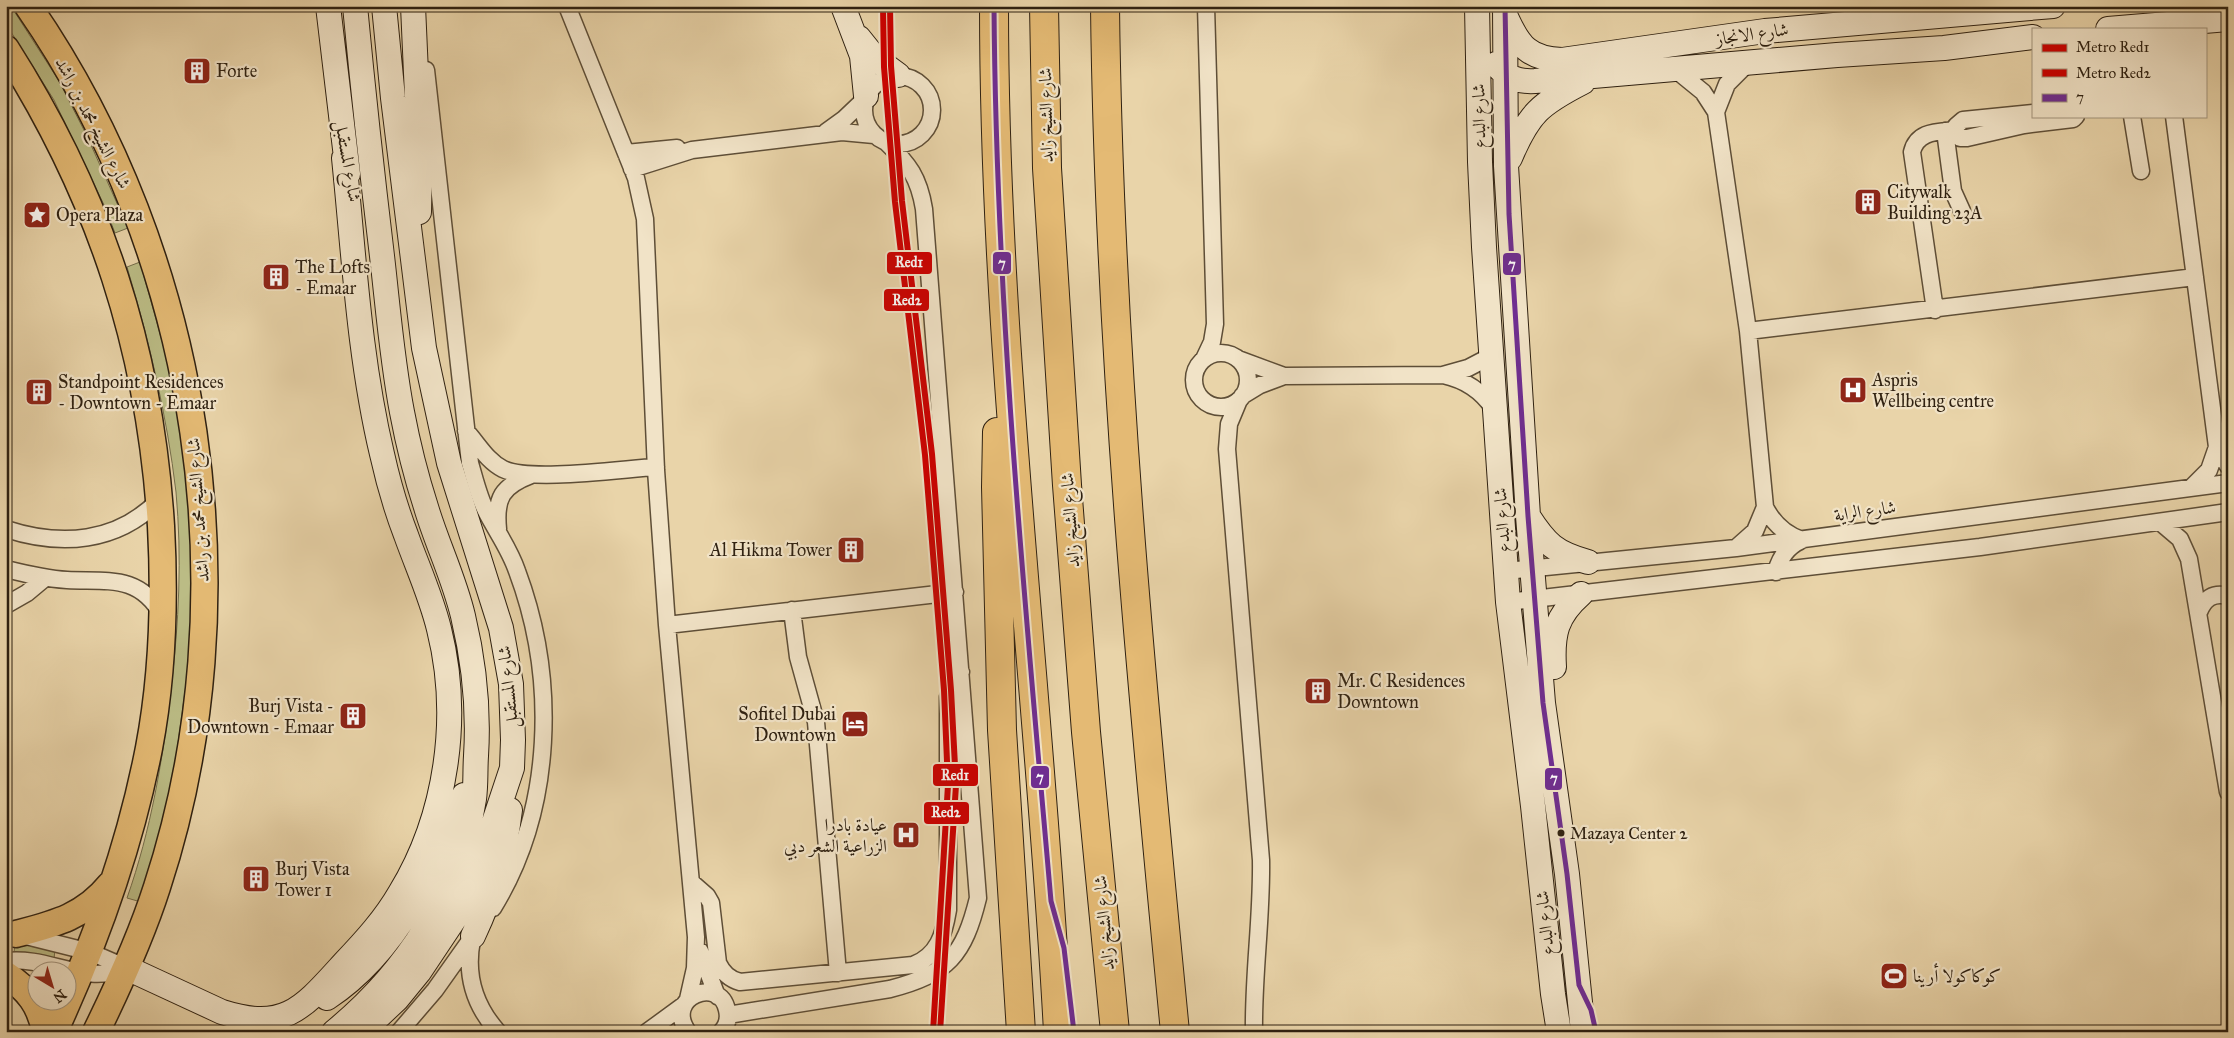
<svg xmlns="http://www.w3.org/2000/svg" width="2234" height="1038" viewBox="0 0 2234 1038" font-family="'IM FELL Great Primer',Amiri,serif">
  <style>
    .green { fill: #bbbc85; stroke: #756e4b }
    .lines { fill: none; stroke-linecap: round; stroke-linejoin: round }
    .street-casing { stroke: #5e4e37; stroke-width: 19 }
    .secondary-casing { stroke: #2f2111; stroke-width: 26 }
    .primary-casing { stroke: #2f2111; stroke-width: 29 }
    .highway-casing { stroke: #2f2111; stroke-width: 30 }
    .street { stroke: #f1e3c7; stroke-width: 16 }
    .secondary { stroke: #f1e3c7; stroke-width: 24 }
    .primary { stroke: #e4ba74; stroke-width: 26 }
    .highway { stroke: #e4ba74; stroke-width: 28 }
    .bus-1-casing { stroke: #f1e3c7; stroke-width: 9 }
    .bus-1 { stroke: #6f2e90; stroke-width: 5 }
    .metro-1-casing { stroke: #f1e3c7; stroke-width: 10 }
    .metro-2-casing { stroke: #f1e3c7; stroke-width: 10 }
    .metro-1 { stroke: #c00; stroke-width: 6 }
    .metro-2 { stroke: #c00; stroke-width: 6 }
    .bus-dot { fill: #2f2111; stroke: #f1e3c7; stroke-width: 2 }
    .labels { text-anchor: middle; stroke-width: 4.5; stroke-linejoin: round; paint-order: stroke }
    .bus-label { font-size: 17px; fill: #2f2111; stroke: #f1e3c7; text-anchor: start }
    .street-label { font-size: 18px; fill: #2f2111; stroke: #f1e3c7 }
    .poi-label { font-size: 18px; fill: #2f2111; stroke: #f1e3c7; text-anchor: start }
    .line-badge { stroke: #f1e3c7; stroke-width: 2 }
    .badge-label { font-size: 14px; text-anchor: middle; font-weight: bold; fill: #fff }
  </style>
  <rect width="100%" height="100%" fill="#e9d4a9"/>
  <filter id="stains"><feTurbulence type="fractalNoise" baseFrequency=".004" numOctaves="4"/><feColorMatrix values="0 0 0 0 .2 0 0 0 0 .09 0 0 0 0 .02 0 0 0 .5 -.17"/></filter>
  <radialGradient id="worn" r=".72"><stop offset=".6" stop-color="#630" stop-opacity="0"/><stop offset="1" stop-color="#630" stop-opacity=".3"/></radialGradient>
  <path class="green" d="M6,6H10L14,11L59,81L87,136L128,228L115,233L105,207L54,100L6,24Z
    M140,262L166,355L179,417L189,489L193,572L192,640L170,802L141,902L127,898C151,830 163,759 171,688C179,623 182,557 176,492C167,416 149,340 127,267Z
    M15,943L55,949L54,959L14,953Z"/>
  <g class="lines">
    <defs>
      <path id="street" d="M567,6L636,178L645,219L656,470L667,625L696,937L695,968L688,999
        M426,70L470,463C475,480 479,498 487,513C497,532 510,550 517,571C557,678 554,809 493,908
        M1676,70L1703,92L1716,112L1748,331L1765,507L1755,531L1737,547
        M864 110a34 34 0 1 1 68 0a34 34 0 1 1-68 0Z
        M1716,112L1727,84L1748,63
        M2033,113L1963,120L1956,126V133L1960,138H1967L2024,125L2073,119L2076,116
        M2132,116L2141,171
        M2174,116L2217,447L2228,466
        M1945,131L1953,191L1962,211
        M826,132L844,119L864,100
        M626,153L677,148
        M632,169L692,150L842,132L874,135
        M1935,310L1912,152C1917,131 1937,132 1955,130
        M1748,331L2195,277
        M1194 380a27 27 0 1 1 54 0a27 27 0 1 1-54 0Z
        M1204,359L1212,342L1215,324L1206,6
        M1238,359L1284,376
        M1443,375C1465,380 1481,390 1494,409
        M1242,396L1260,385L1284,376L1443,375L1468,368L1491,356
        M1239,400L1229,424L1227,449L1261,860C1262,918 1253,975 1254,1032
        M466,431C478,444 487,461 503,469C530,482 622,469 656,467
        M2192,487L2209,470L2217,447
        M1765,507C1773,523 1784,534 1802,540
        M2160,522L2180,539L2189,559L2228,792
        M6,529C61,547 117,543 159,500
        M498,529C495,498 502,486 531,475
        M6,569C26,574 46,579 67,580C107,582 139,574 162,615
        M1506,571L1736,548L2228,483
        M1776,572C1780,557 1787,547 1800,541
        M1508,602L1980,547L2228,512
        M6,605L27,593L45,578
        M792,610L798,657L816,722L838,973
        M2199,612C2204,599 2213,592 2228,596
        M667,625L955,592
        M691,882L707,896L711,903L718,963C723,973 729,979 740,982L913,965C938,956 944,934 948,910V697L954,682L961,672
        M22,935L90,952L127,968
        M472,940C465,975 474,1005 498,1032
        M700,951L717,996
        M6,961C50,956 83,986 127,968
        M728,1015L890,989C948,974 964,955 978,898L924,209C919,178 909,164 886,142
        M399,1032L435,990L479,928
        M647,1032L684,1005
        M688,1032C663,997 720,975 727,1010C729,1018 727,1026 721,1032"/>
      <path id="secondary" d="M328,6L348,174
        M413,6L420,163L419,212
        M843,6L862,56L866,96
        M1477,6L1480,162L1484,247L1508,602L1533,806L1553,994L1559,1032
        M1505,6L1506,166L1528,516L1543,703L1567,874L1583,1032
        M1506,17C1519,46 1529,59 1562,60L1765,31L2053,6
        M2108,29L2228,19
        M859,38L875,58L898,75
        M1496,64C1506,78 1519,82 1535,81L1837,55L1944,48L2033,37
        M1510,158C1529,113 1540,104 1583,82
        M1528,516C1546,544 1555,553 1588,562
        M1554,667C1552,634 1556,616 1581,594
        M473,936C492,896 505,854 510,810
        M127,968L222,1012C285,1032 303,1008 344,963C365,941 385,919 400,893C447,816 461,717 439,629C431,596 417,566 406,535C396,509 388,481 382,454C359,357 354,256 344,158
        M327,998C398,951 433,871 464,795
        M334,1032C406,973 459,893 474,799C476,785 475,770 476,756C479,709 474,662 463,616C454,578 437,544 426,507C416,476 408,444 402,412C392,360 388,308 382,256C372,173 363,90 355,6
        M362,1032L397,999L419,972L457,915L484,852L512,768L513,740L511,684L501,628L449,463L424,348L393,98L384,6"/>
      <path id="primary" d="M28,6C202,257 252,597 157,887C141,937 119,985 96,1032
        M6,49C101,198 150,350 161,526C165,600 163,674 149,748C130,846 96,941 54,1032
        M16,934C54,924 84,917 110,885
        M6,975C28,989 41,1006 45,1032"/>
      <path id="highway" d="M994,6C994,349 1040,690 1058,1032
        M1044,6L1047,168L1067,485L1086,732L1115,1032
        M1105,6C1109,349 1142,691 1175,1032
        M997,432L996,487L1002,730L1021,1032"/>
    </defs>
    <use href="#street" class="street-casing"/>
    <use href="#secondary" class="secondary-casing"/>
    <use href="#primary" class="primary-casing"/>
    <use href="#highway" class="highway-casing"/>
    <use href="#street" class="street"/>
    <use href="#secondary" class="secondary"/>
    <use href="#primary" class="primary"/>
    <use href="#highway" class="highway"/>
    <defs>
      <path id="bus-1" d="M994,6C996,305 1025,603 1051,901L1064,948L1074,1032
        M1505,6L1509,214L1528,516L1543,703L1567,874L1579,985L1591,1010L1596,1032"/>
    </defs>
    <use href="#bus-1" class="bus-1-casing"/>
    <use href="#bus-1" class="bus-1"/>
    <defs>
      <path id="metro-1" d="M890,6L891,66L902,201L932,454L951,690L956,785L940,1032"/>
      <path id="metro-2" d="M883,6L884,67L895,202L925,455L944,690L948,785L933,1032"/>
    </defs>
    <use href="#metro-1" class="metro-1-casing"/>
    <use href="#metro-2" class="metro-2-casing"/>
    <use href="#metro-1" class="metro-1"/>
    <use href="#metro-2" class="metro-2"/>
  </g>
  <defs>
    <symbol id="building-square" viewBox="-11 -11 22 22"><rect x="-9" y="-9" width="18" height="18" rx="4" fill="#8f2418" stroke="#f1e3c7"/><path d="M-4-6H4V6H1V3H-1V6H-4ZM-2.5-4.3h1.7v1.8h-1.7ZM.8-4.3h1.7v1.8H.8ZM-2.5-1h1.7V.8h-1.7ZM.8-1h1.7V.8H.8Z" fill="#fff"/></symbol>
    <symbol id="sight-square" viewBox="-11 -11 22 22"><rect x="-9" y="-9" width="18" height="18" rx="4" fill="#8f2418" stroke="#f1e3c7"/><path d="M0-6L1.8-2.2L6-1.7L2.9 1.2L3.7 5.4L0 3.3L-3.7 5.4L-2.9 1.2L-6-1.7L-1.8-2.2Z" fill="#fff"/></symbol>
    <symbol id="hospital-square" viewBox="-11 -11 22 22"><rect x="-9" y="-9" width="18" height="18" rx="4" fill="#8f2418" stroke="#f1e3c7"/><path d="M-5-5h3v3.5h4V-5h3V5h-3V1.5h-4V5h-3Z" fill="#fff"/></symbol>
    <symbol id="hotel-square" viewBox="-11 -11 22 22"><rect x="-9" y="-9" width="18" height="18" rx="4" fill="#8f2418" stroke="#f1e3c7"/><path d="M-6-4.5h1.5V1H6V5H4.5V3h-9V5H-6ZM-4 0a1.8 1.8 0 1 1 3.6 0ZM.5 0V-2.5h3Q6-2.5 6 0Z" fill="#fff"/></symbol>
    <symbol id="stadium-square" viewBox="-11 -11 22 22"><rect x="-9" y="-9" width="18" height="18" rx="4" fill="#8f2418" stroke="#f1e3c7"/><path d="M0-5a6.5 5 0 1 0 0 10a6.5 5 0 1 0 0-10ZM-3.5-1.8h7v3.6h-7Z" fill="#fff"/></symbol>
  </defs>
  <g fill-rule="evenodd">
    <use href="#building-square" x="181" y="55" width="32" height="32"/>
    <use href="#building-square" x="1852" y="186" width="32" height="32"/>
    <use href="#sight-square" x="21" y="199" width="32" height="32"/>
    <use href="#building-square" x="260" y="261" width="32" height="32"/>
    <use href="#hospital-square" x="1837" y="374" width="32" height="32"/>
    <use href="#building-square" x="23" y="376" width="32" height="32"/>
    <use href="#building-square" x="835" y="534" width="32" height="32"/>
    <use href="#building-square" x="1302" y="675" width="32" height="32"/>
    <use href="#building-square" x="337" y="700" width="32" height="32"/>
    <use href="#hotel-square" x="839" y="708" width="32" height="32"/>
    <use href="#hospital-square" x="890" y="819" width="32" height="32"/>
    <use href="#building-square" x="240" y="863" width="32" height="32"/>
    <use href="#stadium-square" x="1878" y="960" width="32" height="32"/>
  </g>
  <circle class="bus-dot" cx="1561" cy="833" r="4.5"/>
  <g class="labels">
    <g class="bus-label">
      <text x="1570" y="839">Mazaya Center 2</text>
    </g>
    <g class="street-label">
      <text transform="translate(1752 34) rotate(-8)" y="6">شارع الانجاز</text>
      <text transform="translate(1046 115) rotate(-91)" y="6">شارع الشيخ زايد</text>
      <text transform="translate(1479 116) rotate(-91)" y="6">شارع البدع</text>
      <text transform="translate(93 123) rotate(63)" y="6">شارع الشيخ محمد بن راشد</text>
      <text transform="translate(348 161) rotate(80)" y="6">شارع المستقبل</text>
      <text transform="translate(198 510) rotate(-94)" y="6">شارع الشيخ محمد بن راشد</text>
      <text transform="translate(1865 511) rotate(-8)" y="6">شارع الراية</text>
      <text transform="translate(1070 520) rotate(-94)" y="6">شارع الشيخ زايد</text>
      <text transform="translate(1502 520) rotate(-94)" y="6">شارع البدع</text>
      <text transform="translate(508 687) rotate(-96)" y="6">شارع المستقبل</text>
      <text transform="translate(1104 923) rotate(-95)" y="6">شارع الشيخ زايد</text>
      <text transform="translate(1545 923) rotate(-96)" y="6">شارع البدع</text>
    </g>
    <g class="poi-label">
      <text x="216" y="77">Forte</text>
      <text x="1887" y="198">Citywalk<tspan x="1887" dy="21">Building 23A</tspan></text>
      <text x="56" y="221">Opera Plaza</text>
      <text x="295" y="273">The Lofts<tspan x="295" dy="21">- Emaar</tspan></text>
      <text x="1872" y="386">Aspris<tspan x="1872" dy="21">Wellbeing centre</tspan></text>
      <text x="58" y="388">Standpoint Residences<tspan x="58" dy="21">- Downtown - Emaar</tspan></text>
      <text x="832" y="556" text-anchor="end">Al Hikma Tower</text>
      <text x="1337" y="687">Mr. C Residences<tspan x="1337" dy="21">Downtown</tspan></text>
      <text x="334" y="712" text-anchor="end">Burj Vista -<tspan x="334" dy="21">Downtown - Emaar</tspan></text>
      <text x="836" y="720" text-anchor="end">Sofitel Dubai<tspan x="836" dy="21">Downtown</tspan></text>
      <text x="887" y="831" text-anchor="end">عيادة بادرا<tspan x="887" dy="21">الزراعية الشعر دبي</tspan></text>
      <text x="275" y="875">Burj Vista<tspan x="275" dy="21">Tower 1</tspan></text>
      <text x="1913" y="982">كوكاكولا أرينا</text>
    </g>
  </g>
  <g class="line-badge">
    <rect x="886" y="251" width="47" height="24" rx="5" fill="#c00"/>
    <rect x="992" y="251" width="20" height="24" rx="5" fill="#6f2e90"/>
    <rect x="1502" y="252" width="20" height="24" rx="5" fill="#6f2e90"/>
    <rect x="883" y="288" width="47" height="24" rx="5" fill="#c00"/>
    <rect x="932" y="763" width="47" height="24" rx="5" fill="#c00"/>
    <rect x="1030" y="765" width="20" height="24" rx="5" fill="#6f2e90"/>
    <rect x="1544" y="767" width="19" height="24" rx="5" fill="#6f2e90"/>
    <rect x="923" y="801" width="47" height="24" rx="5" fill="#c00"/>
  </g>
  <g class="badge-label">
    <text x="909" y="267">Red1</text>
    <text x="1002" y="268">7</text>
    <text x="1512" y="269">7</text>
    <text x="907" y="305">Red2</text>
    <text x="955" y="780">Red1</text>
    <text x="1040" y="782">7</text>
    <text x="1554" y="783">7</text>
    <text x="946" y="817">Red2</text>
  </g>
  <rect width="2234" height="1038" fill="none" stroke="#e9d4a9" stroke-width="25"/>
  <rect x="8" y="8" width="2219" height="1023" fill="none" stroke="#2f2111" stroke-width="2.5"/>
  <rect x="12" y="12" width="2209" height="1013" fill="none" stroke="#2f2111"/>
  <rect x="2032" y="28" width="175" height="90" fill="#f1e3c7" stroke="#a3957e"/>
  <rect x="2042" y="44" width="25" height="8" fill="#cc0000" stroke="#a3957e"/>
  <text x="2076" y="52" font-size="15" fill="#2f2111">Metro Red1</text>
  <rect x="2042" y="69" width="25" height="8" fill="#cc0000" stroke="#a3957e"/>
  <text x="2076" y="78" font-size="15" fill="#2f2111">Metro Red2</text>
  <rect x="2042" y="94" width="25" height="8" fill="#6f2e90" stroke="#a3957e"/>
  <text x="2076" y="102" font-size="15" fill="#2f2111">7</text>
  <g transform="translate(52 986) rotate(142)"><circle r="24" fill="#f1e3c7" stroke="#a3957e"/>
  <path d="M0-4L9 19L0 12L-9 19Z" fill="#8f2418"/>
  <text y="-8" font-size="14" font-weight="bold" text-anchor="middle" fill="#2f2111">N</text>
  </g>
  <rect width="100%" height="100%" filter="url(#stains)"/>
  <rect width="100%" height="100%" fill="url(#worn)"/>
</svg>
